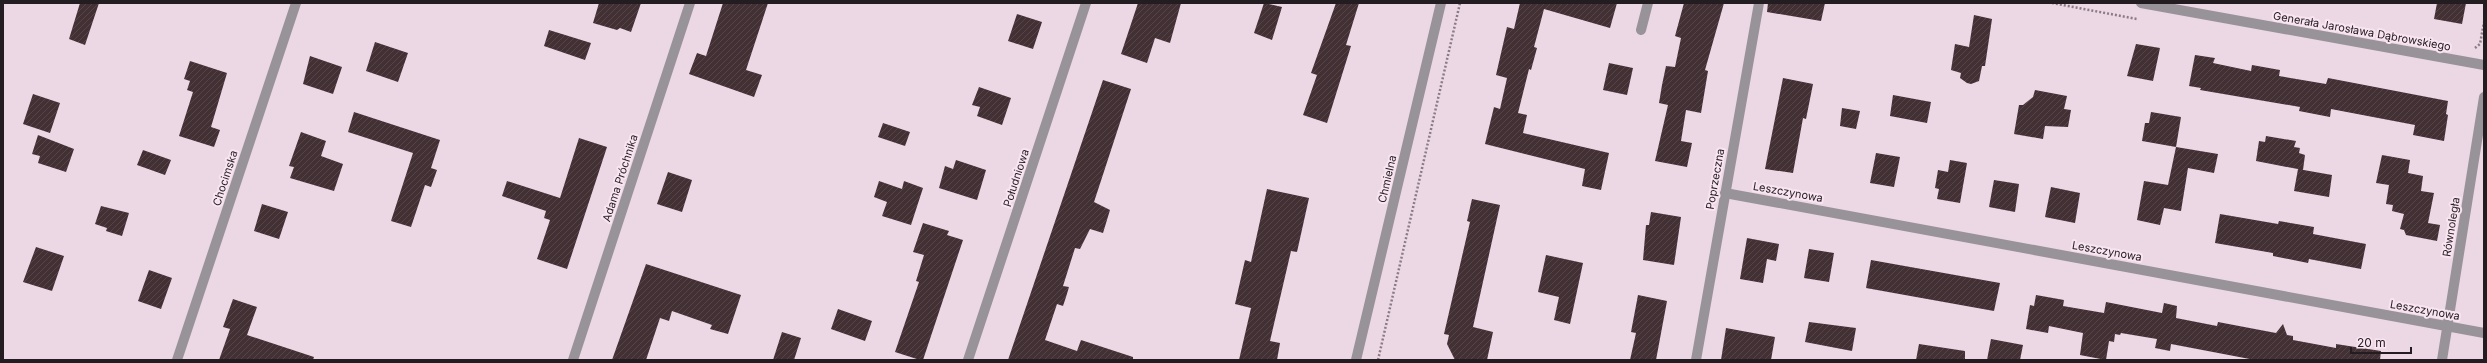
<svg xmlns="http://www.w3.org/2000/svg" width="2487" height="363" viewBox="0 0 2487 363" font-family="Inter,sans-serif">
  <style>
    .building { fill: url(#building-hatch) }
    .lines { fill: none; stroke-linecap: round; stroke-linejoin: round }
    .path { stroke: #8a7c84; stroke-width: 2.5; stroke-dasharray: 2 2; stroke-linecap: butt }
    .minor { stroke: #989299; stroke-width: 10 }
    .labels { text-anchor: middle; stroke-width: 4; stroke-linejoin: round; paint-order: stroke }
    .street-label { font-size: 11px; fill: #231c20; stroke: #f9e5f1 }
  </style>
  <defs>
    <pattern id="building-hatch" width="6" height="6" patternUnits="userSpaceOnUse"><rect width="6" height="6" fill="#423035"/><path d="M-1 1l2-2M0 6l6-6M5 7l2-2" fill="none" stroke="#544549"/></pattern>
  </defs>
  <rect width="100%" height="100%" fill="#ecd7e4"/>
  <path class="building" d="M80,3H99L85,45L69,39Z
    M599,3H641L631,32L620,28L617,30L593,23Z
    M723,3H768L746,70L762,75L754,97L689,74L697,53L706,56Z
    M1138,3H1181L1170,43L1155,38L1147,63L1121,54Z
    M1264,3L1282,7L1272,40L1254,33Z
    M1336,3H1359L1346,45L1351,46L1327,123L1303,115L1317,75L1311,73Z
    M1520,3H1617L1610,28L1544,9L1534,47L1537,48L1531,70L1529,69L1518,113L1527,115L1523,133L1609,153L1601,190L1582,186L1585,169L1485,144L1494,107L1500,109L1507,78L1496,75L1507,27L1514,29Z
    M1684,3H1724L1705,70L1708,71L1701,113L1686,110L1681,141L1692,143L1687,167L1655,161L1668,105L1659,103L1662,85L1666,66L1675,67L1681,38L1675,36Z
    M1768,3H1825L1821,21L1767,12Z
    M2437,3H2466L2462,24L2434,19Z
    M1017,14L1042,22L1033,49L1008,41Z
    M1974,15L1992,19L1985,66H1982L1979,81L1971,84L1967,83L1960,78L1961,73L1951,70L1955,44L1969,47Z
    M549,30L591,43L585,60L544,46Z
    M375,42L408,53L398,82L366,71Z
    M2136,44L2160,48L2153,81L2127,76Z
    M2195,55L2215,58L2213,63L2251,71L2252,65L2280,70L2279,76L2326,84L2328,78L2448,101L2446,114L2448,115L2444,141L2413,135L2415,125L2331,109L2330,117L2299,111L2300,107L2200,90L2201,88L2189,86Z
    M310,56L342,67L333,94L303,84Z
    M190,61L227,73L211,127L220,130L214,147L179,136L193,92L187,90L190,81L184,79Z
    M1609,63L1633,68L1627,95L1603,90Z
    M1783,78L1813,84L1806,119L1803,118L1793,173L1765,169Z
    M1103,80L1131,89L1094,202L1110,210L1103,233L1090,229L1080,249L1075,248L1063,286L1069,287L1066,297L1063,306L1057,304L1045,340L1077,351L1081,340L1133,357V360H1008Z
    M979,87L1011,98L1002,125L977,116L980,107L972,105Z
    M2035,90L2067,96L2064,109L2071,110L2068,127L2045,126L2043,139L2014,134L2019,105H2023L2033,97Z
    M33,94L60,103L50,133L23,124Z
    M1893,95L1931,102L1927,123L1890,116Z
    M1842,108L1860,111L1856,129L1840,126Z
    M354,112L440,140L431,168L437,170L431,187L425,185L411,227L391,221L413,153L348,132Z
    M2151,112L2181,117L2176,147L2142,141L2145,123H2149Z
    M883,123L910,132L905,146L878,137Z
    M301,132L326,141L321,156L343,164L334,191L290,178L294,167L289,166Z
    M38,135L74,149L66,172L38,163L40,156L32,154Z
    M2266,136L2296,141L2294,147L2300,148L2299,153L2305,155L2303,170L2256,161L2259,141L2265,142Z
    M579,138L607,147L567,269L537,259L550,220L544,218L546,211L502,196L507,181L560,198Z
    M2176,147L2218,154L2214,173L2188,168L2181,211L2164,208L2160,225L2137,220L2144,181L2168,185Z
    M143,150L171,160L165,175L137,165Z
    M1876,153L1900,157L1894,187L1870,183Z
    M2382,155L2410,160L2408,173L2423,176L2421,191L2434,193L2428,223L2440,225L2437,241L2406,235L2404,230L2400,229L2404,214L2392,211L2393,205L2386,204L2389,185L2376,183Z
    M956,160L986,170L977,200L939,188L945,166L953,169Z
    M1950,160L1967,163L1960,203L1937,199L1939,189L1935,188L1938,170L1948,172Z
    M2298,169L2332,175L2329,197L2294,191Z
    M668,172L692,180L682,212L657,204Z
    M1994,180L2019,184L2015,212L1989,207Z
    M879,181L902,189L904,181L923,188L911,225L882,216L887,202L874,197Z
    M2051,187L2080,193L2075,223L2045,217Z
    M1267,189L1309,198L1297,252L1291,251L1270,341L1280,343L1277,360H1239L1251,308L1235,304L1245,260L1251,262Z
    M1472,199L1500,205L1473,327L1493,332L1487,360H1455L1447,344L1449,335L1444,334L1470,222L1467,221Z
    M262,204L288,212L279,239L254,231Z
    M101,206L129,213L122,236L106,231L107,228L95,224Z
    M1651,212L1681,217L1674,265L1643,260L1646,225H1649Z
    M2220,214L2278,224L2279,221L2314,227L2313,234L2366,244L2361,269L2309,259L2308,263L2273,256V253L2215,243Z
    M923,223L949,231L947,235L963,240L923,360H920L895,352L919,282L916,281L924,255L913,252Z
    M1747,238L1779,244L1776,261L1767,259L1763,283L1740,279Z
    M36,247L64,256L52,291L23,282Z
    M1809,249L1834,253L1829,282L1804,278Z
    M1546,255L1583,263L1570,324L1554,320L1559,297L1538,292Z
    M1871,260L2000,283L1994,311L1866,288Z
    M646,264L741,295L728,334L710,329L712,325L672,311L669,321L660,318L646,360H612Z
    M149,270L172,278L161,309L138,301Z
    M1638,295L1667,301L1656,360H1630L1636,333L1631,332Z
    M2036,295L2064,300L2063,306L2104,313L2106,302L2162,313L2164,303L2177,306L2176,318L2217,326L2218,322L2276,333L2283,324L2287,335L2293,336V340L2336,348V344L2381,351L2380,360H2255L2171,344L2170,351L2155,348L2157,339L2121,333L2120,335L2115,334L2114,342L2109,341L2106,360L2080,355L2083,333L2049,326L2048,333L2026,329L2030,305L2034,306Z
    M233,299L257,307L247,335L314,357L313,360H219L230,329L223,327Z
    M838,309L872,321L865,341L831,329Z
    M1809,322L1856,328L1852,351L1805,342Z
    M1726,328L1775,337L1771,360H1721Z
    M782,332L801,338L794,360H773Z
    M1991,339L2023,345L2020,360H1987Z
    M1919,344L1965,351V360H1916Z"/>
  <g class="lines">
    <path class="path" d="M2052,3L2137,19
      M2475,48L2480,44L2484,22
      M1378,360L1460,3"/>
    <path class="minor" d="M2141,3L2484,65
      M1641,30L1648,3
      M1725,193L2484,333
      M177,360L296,3
      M573,360L690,3
      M968,360L1086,3
      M1356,360L1441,3
      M1696,360L1759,3
      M2442,360L2484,97"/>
  </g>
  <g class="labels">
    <g class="street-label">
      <text transform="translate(2362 31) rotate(10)" y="4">Generała Jarosława Dąbrowskiego</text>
      <text transform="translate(225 178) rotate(-72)" y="4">Chocimska</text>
      <text transform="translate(620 178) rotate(-72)" y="4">Adama Próchnika</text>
      <text transform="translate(1016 178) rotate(-72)" y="4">Południowa</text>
      <text transform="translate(1387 179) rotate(-77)" y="4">Chmielna</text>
      <text transform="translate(1715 179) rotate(-80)" y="4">Poprzeczna</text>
      <text transform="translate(1788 192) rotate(10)" y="4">Leszczynowa</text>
      <text transform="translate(2451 227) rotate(-81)" y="4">Równoległa</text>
      <text transform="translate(2107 251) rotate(10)" y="4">Leszczynowa</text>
      <text transform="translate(2425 310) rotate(10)" y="4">Leszczynowa</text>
    </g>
  </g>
  <rect width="2487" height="363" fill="none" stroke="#231c20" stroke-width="8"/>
  <path d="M2351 347v6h60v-6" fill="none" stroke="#231c20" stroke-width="2"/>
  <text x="2357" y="347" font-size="12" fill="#231c20" stroke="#f9e5f1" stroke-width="3" paint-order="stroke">20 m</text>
</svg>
